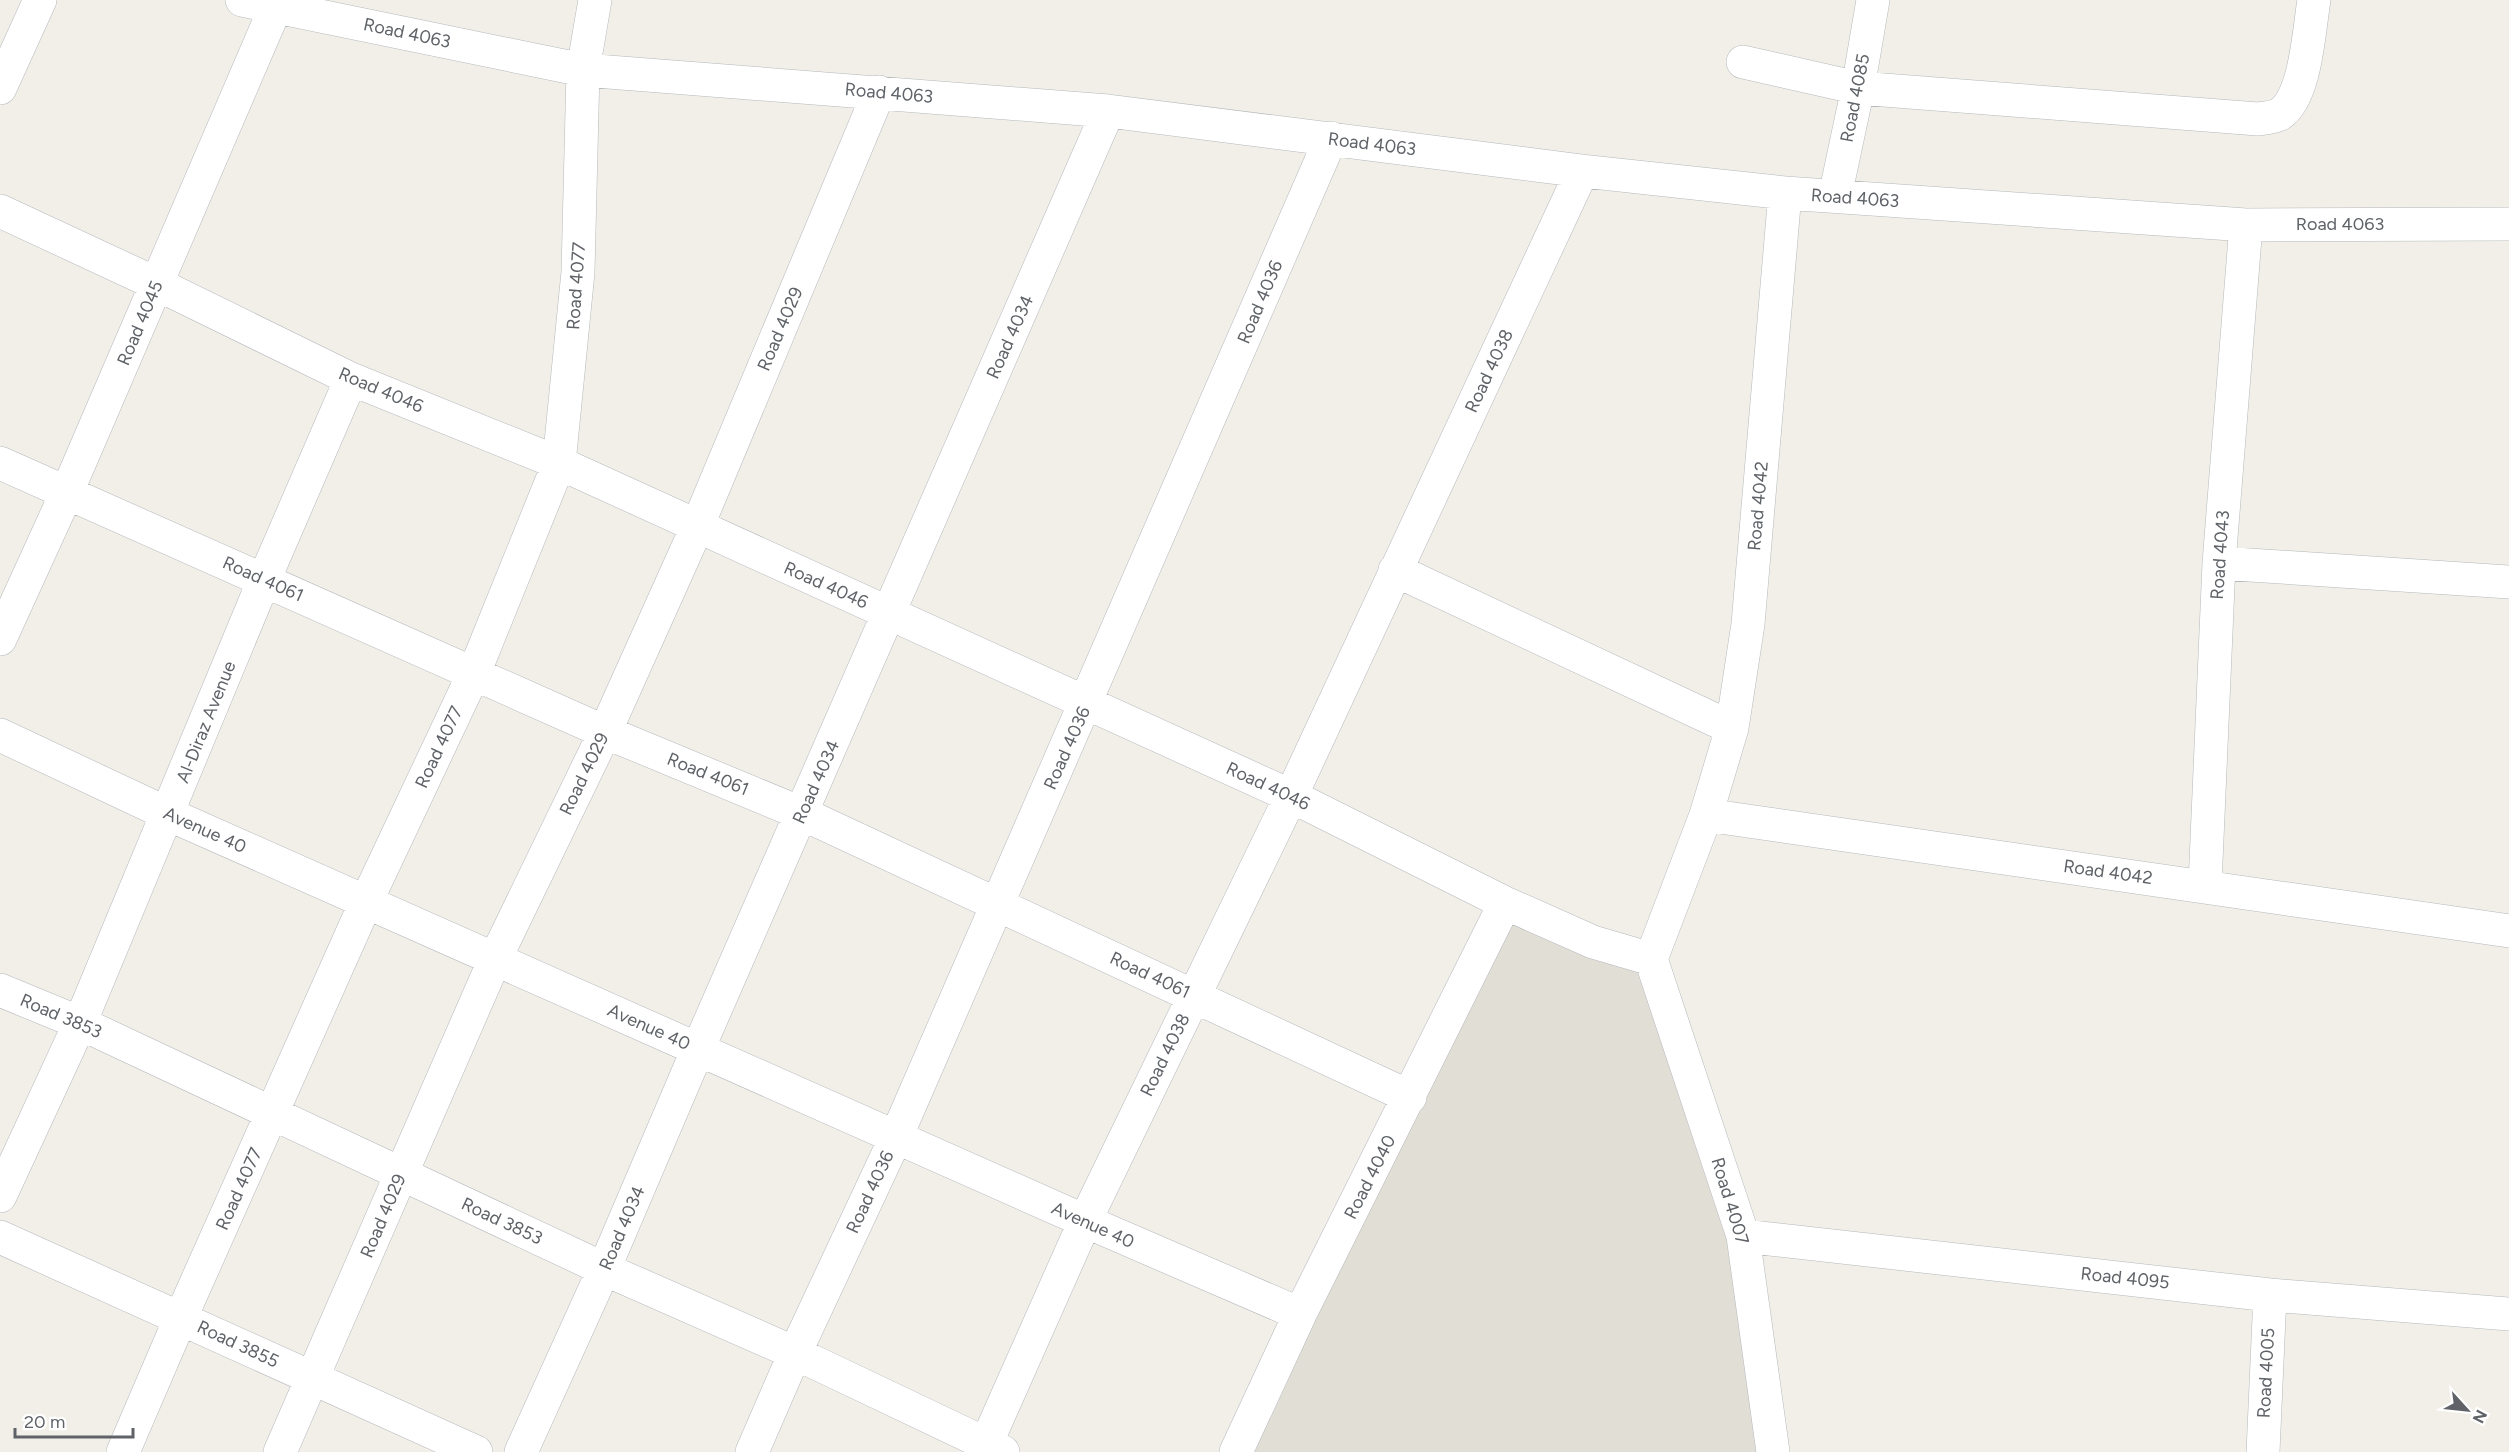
<svg xmlns="http://www.w3.org/2000/svg" width="2509" height="1452" viewBox="0 0 2509 1452" font-family="Figtree,sans-serif">
  <style>
    .education { fill: #e1ded6 }
    .lines { fill: none; stroke-linecap: round; stroke-linejoin: round }
    .minor-casing { stroke: #b5b8bc; stroke-width: 34 }
    .minor { stroke: #fff; stroke-width: 33 }
    .labels { text-anchor: middle; stroke-width: 6; stroke-linejoin: round; paint-order: stroke }
    .street-label { font-size: 18px; fill: #5f6368; stroke: #fff }
  </style>
  <rect width="100%" height="100%" fill="#f1efe8"/>
  <path class="education" d="M1505,903L1651,959L1743,1236L1773,1452H1236Z"/>
  <g class="lines">
    <defs>
      <path id="minor" d="M242,0L583,70L1108,111L1582,171L1785,193L2246,225L2509,224
        M1743,62L1858,88L2258,119C2265,118 2275,117 2280,114C2306,97 2309,29 2314,0
        M0,88L40,0
        M1835,196L1858,88L1873,0
        M0,211L157,284L351,379L559,463L1291,796L1505,903L1593,942L1651,959
        M0,463L605,732L803,814L1410,1097
        M2219,563L2509,582
        M1395,570L1732,728
        M0,639L67,492L276,6
        M0,735L168,814L1085,1221L1300,1314
        M1706,815L2509,931
        M2205,885L2219,563L2246,225
        M1651,959L1706,815L1732,728L1748,624L1785,193
        M1651,959L1743,1236L1773,1452
        M0,990L80,1023L604,1269L795,1353L1003,1452
        M0,1196L80,1023L264,580L351,379
        M1743,1236L2270,1295L2509,1314
        M0,1237L476,1452
        M986,1444L1085,1221L1291,796L1582,171
        M123,1452L181,1317L366,902L474,673L559,463L578,272L583,70L595,0
        M280,1452L495,959L605,732L697,527L879,92
        M521,1452L604,1269L698,1049L1108,111
        M752,1452L795,1353L896,1137L1331,138
        M1236,1452L1300,1314L1505,903
        M2263,1452L2270,1295"/>
    </defs>
    <use href="#minor" class="minor-casing"/>
    <use href="#minor" class="minor"/>
  </g>
  <g class="labels">
    <g class="street-label">
      <text transform="translate(407 33) rotate(12)" y="6">Road 4063</text>
      <text transform="translate(889 93) rotate(5)" y="6">Road 4063</text>
      <text transform="translate(1855 98) rotate(-79)" y="6">Road 4085</text>
      <text transform="translate(1372 144) rotate(7)" y="6">Road 4063</text>
      <text transform="translate(1855 198) rotate(4)" y="6">Road 4063</text>
      <text x="2340" y="230">Road 4063</text>
      <text transform="translate(576 286) rotate(-86)" y="6">Road 4077</text>
      <text transform="translate(1260 302) rotate(-67)" y="6">Road 4036</text>
      <text transform="translate(140 323) rotate(-67)" y="6">Road 4045</text>
      <text transform="translate(780 329) rotate(-67)" y="6">Road 4029</text>
      <text transform="translate(1010 337) rotate(-66)" y="6">Road 4034</text>
      <text transform="translate(1489 371) rotate(-65)" y="6">Road 4038</text>
      <text transform="translate(381 390) rotate(23)" y="6">Road 4046</text>
      <text transform="translate(1758 506) rotate(-85)" y="6">Road 4042</text>
      <text transform="translate(2220 555) rotate(-86)" y="6">Road 4043</text>
      <text transform="translate(263 579) rotate(24)" y="6">Road 4061</text>
      <text transform="translate(826 585) rotate(24)" y="6">Road 4046</text>
      <text transform="translate(206 722) rotate(-68)" y="6">Al-Diraz Avenue</text>
      <text transform="translate(439 747) rotate(-65)" y="6">Road 4077</text>
      <text transform="translate(1067 748) rotate(-66)" y="6">Road 4036</text>
      <text transform="translate(584 774) rotate(-64)" y="6">Road 4029</text>
      <text transform="translate(708 774) rotate(22)" y="6">Road 4061</text>
      <text transform="translate(816 782) rotate(-66)" y="6">Road 4034</text>
      <text transform="translate(1268 786) rotate(25)" y="6">Road 4046</text>
      <text transform="translate(205 830) rotate(24)" y="6">Avenue 40</text>
      <text transform="translate(2108 872) rotate(8)" y="6">Road 4042</text>
      <text transform="translate(1150 975) rotate(25)" y="6">Road 4061</text>
      <text transform="translate(61 1016) rotate(23)" y="6">Road 3853</text>
      <text transform="translate(649 1027) rotate(24)" y="6">Avenue 40</text>
      <text transform="translate(1165 1055) rotate(-64)" y="6">Road 4038</text>
      <text transform="translate(1370 1177) rotate(-63)" y="6">Road 4040</text>
      <text transform="translate(239 1189) rotate(-66)" y="6">Road 4077</text>
      <text transform="translate(870 1192) rotate(-65)" y="6">Road 4036</text>
      <text transform="translate(1730 1201) rotate(73)" y="6">Road 4007</text>
      <text transform="translate(383 1216) rotate(-67)" y="6">Road 4029</text>
      <text transform="translate(502 1221) rotate(25)" y="6">Road 3853</text>
      <text transform="translate(1093 1225) rotate(24)" y="6">Avenue 40</text>
      <text transform="translate(622 1228) rotate(-67)" y="6">Road 4034</text>
      <text transform="translate(2125 1278) rotate(6)" y="6">Road 4095</text>
      <text transform="translate(238 1344) rotate(25)" y="6">Road 3855</text>
      <text transform="translate(2266 1373) rotate(-87)" y="6">Road 4005</text>
    </g>
  </g>
  <g transform="translate(2467 1410) rotate(117)" stroke="#ffffff" stroke-width="4.5" paint-order="stroke">
  <path d="M0-4.5L10 22L0 15L-10 22Z" fill="#5f6368"/>
  <text y="-9" font-size="16" font-weight="bold" text-anchor="middle" fill="#5f6368">N</text>
  </g>
  <path d="M15 1428v9h118v-9" fill="none" stroke="#5f6368" stroke-width="3"/>
  <text x="24" y="1428" font-size="18" fill="#5f6368" stroke="#ffffff" stroke-width="4.5" paint-order="stroke">20 m</text>
</svg>
